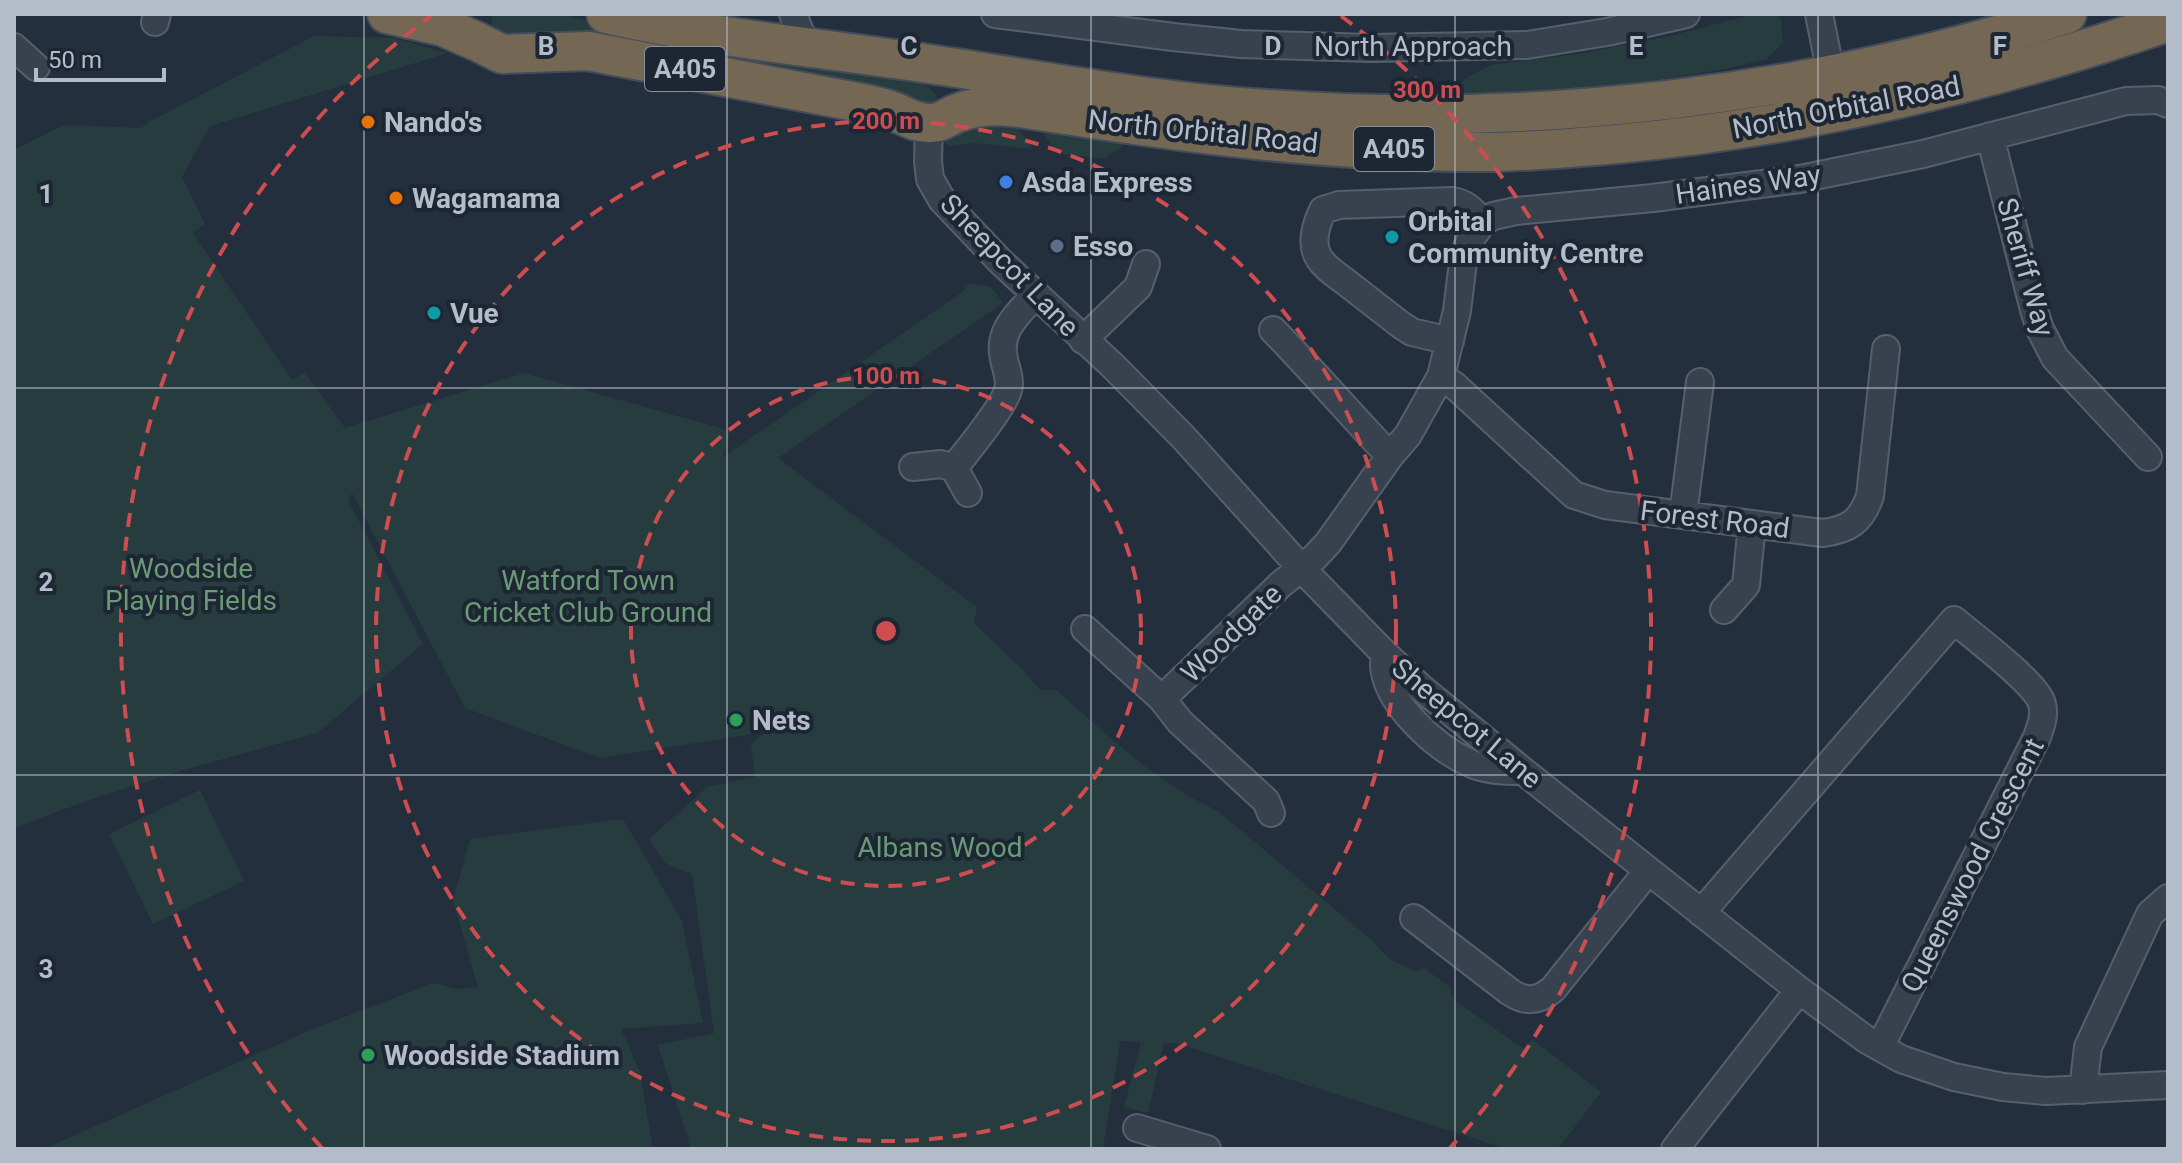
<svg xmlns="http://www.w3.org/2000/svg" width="2182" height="1163" viewBox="0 0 2182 1163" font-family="Roboto,sans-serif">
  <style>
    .green { fill: #263c3f }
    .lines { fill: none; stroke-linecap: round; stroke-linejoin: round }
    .minor-casing { stroke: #565f6c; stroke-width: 30 }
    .highway-casing { stroke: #434c59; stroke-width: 42 }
    .minor { stroke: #38414e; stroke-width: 26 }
    .highway { stroke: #746855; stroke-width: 38 }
    .grid { fill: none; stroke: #b4bcc9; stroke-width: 2; stroke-opacity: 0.55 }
    .ring { fill: none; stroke: #ce4d50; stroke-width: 4; stroke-dasharray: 14 10 }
    .food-dot { fill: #e8710a; stroke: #1d2633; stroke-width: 3 }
    .shop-dot { fill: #3f7fe0; stroke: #1d2633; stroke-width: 3 }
    .culture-dot { fill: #0f9aa8; stroke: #1d2633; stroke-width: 3 }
    .service-dot { fill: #5c6f8a; stroke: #1d2633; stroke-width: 3 }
    .leisure-dot { fill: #2e9e5b; stroke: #1d2633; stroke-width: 3 }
    .labels { text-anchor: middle; stroke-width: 8; stroke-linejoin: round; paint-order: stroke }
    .shield { fill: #1d2633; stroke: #878f9c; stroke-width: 2 }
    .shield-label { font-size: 26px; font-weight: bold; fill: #b4bcc9 }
    .street-label { font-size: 28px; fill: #b4bcc9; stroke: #1d2633 }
    .poi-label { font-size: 28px; font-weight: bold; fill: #b4bcc9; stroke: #1d2633; text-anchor: start }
    .park-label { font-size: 28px; fill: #6b9a76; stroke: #1d2633 }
    .grid-label { font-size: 26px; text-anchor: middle; font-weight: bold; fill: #b4bcc9; stroke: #1d2633; stroke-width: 8; stroke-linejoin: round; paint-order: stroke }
    .centre { fill: #ce4d50; stroke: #1d2633; stroke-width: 4 }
    .ring-label { font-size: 24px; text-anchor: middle; font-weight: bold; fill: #ce4d50; stroke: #1d2633; stroke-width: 8; stroke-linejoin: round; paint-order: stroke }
  </style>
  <rect width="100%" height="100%" fill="#242f3e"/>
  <path class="green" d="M492,14H562L606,25L604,40L519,42L492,29Z
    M1754,14H1776L1781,19L1783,42L1767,59L1726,69L1557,95L1460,96L1457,92L1458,87L1466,78L1491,65L1583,53L1670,36Z
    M314,36L394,38L448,53L210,126L182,177L205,224L193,233L292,380L305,373L345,428L524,373L731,431L723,457L961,293L970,283L991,287L1003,303L778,458L977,607L974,623L1023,670L1040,690H1056C1107,734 1156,783 1218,811L1376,944C1386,959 1399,965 1416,971L1424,968L1450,987L1453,999L1524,1049L1532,1039L1601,1092L1558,1149H1507L1176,1043H1164L1148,1113L1124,1107L1141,1042L1120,1041L1103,1149H691L658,1045L714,1033L692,874L665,863L649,839L707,787L755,777L751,744L766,732L600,758L465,708L352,493L348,500L423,644L317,733L187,769L86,801L14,828V150L64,125L141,128L149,122Z
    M649,39L786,56L819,69L922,83L935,93L937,99L934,109L647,53Z
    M969,120L1013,122L1033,149L974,143L952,146L945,144L950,135Z
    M1037,125L1132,139L1105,159L1057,153Z
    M200,790L244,881L153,924L109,834Z
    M623,819L682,921L703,1023L621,1029L640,1072L653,1149H44L313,1029L433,983L457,989L478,987L453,900L470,839Z"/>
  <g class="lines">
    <defs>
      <path id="minor" d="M793,14L800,32L810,48
        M995,14L1173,37L1241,44L1372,48L1527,45L1607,32L1686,14
        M1819,14L1834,89
        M155,22L157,14
        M14,47L36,67
        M929,124L928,161L930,179L942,200L1001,262L1113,366L1184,438L1302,569L1385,654L1420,687L1523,771L1799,990L1867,1040L1901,1059L1954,1077L2003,1087L2046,1091L2168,1085
        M1990,136L2034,310L2040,329L2055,358L2148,457
        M1273,330C1313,371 1350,414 1390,456
        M1083,340L1138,287L1146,264
        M1450,341L1412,332L1401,325C1383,311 1365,297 1347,283C1338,276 1325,268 1319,258C1310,244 1316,224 1323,210L1339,205L1452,201C1467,203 1473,212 1483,222
        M1441,376L1455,386L1574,495L1605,505L1822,533C1848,530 1861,522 1870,496L1886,349
        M913,467L941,464L954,468L968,493
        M954,468C967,451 1003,408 1008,390C1011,380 1006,369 1004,359C997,331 1018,314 1035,295
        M1683,515L1700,382
        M1724,610L1746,585L1752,524
        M1085,629L1162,699L1180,722L1266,801L1271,813
        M1385,654C1384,660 1383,666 1385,673C1392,707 1436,748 1468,762C1485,771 1504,771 1523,771
        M1162,699L1281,584L1314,558L1328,543L1390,456L1408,435L1441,376L1457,311L1464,254L1472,237L1483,222L1493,216L1516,211L1653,198L1800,179L1923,154L2126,101L2158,100L2168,104
        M1701,913L1954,620C1974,637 2032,680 2041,701C2046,713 2041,726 2037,737L1880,1047
        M1414,918L1510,992C1526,1003 1539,1001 1553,989L1648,871
        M2083,1090L2088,1047L2150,914L2168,898
        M1137,1128L1207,1149
        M1675,1149L1799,990"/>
      <path id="highway" d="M387,14L444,27L478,42L502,54L588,51L867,104C876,106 885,108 893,111C905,116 917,124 931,123C940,123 946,118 955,114C977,105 997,105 1020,108C1173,132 1329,153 1484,152C1528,152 1573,148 1617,144C1805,127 1989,83 2168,22
        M606,14C712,38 822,48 929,64C1042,80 1154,102 1268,109C1536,128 1811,96 2067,14"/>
    </defs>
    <use href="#minor" class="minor-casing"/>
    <use href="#highway" class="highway-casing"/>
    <use href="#minor" class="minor"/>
    <use href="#highway" class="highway"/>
  </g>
  <path class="grid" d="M364,14V1149M727,14V1149M1091,14V1149M1455,14V1149M1818,14V1149M14,388H2168M14,775H2168"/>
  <g class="ring">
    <circle cx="886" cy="631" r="255"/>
    <circle cx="886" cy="631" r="510"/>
    <path d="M322 1148A765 765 0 0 1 431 16M1341 16A765 765 0 0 1 1450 1148"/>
  </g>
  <g class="food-dot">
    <circle cx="368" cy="122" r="8"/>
    <circle cx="396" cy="198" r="8"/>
  </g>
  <circle class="shop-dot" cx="1006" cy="182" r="8"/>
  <g class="culture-dot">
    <circle cx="1392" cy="237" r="8"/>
    <circle cx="434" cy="313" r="8"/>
  </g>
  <circle class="service-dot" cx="1057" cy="246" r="8"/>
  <g class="leisure-dot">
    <circle cx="736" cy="720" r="8"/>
    <circle cx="368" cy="1055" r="8"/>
  </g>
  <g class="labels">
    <g class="shield">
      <rect x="645" y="47" width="80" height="44" rx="6"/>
      <rect x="1354" y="127" width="80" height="44" rx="6"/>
    </g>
    <g class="shield-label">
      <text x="685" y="78">A405</text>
      <text x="1394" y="158">A405</text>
    </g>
    <g class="street-label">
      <text x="1413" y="56">North Approach</text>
      <text transform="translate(1846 107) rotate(-11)" y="10">North Orbital Road</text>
      <text transform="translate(1203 131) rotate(6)" y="10">North Orbital Road</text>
      <text transform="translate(1748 184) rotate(-8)" y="10">Haines Way</text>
      <text transform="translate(1010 265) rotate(46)" y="10">Sheepcot Lane</text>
      <text transform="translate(2026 267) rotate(74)" y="10">Sheriff Way</text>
      <text transform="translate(1715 519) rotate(7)" y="10">Forest Road</text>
      <text transform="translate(1231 633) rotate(-44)" y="10">Woodgate</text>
      <text transform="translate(1467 723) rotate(40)" y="10">Sheepcot Lane</text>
      <text transform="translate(1972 865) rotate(-63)" y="10">Queenswood Crescent</text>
    </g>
    <g class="poi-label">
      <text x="384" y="132">Nando's</text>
      <text x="1022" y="192">Asda Express</text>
      <text x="412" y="208">Wagamama</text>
      <text x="1408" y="231">Orbital<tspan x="1408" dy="32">Community Centre</tspan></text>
      <text x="1073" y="256">Esso</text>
      <text x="450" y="323">Vue</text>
      <text x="752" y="730">Nets</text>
      <text x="384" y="1065">Woodside Stadium</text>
    </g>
    <g class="park-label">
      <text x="191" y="578">Woodside<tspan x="191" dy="32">Playing Fields</tspan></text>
      <text x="588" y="590">Watford Town<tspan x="588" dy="32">Cricket Club Ground</tspan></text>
      <text x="940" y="857">Albans Wood</text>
    </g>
  </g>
  <g class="grid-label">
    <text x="546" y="55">B</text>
    <text x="909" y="55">C</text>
    <text x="1273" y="55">D</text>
    <text x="1636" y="55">E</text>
    <text x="2000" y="55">F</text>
    <text x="46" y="203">1</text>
    <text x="46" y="591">2</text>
    <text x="46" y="978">3</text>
  </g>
  <circle cx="886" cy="631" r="12" class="centre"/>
  <g class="ring-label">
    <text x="1427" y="98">300 m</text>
    <text x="886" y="129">200 m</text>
    <text x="886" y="384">100 m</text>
  </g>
  <rect width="2182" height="1163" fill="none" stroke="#b4bcc9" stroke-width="32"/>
  <path d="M36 68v12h128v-12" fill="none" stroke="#b4bcc9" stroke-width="4"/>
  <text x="48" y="68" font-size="24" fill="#b4bcc9" stroke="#1d2633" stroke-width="6" paint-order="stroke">50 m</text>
</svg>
